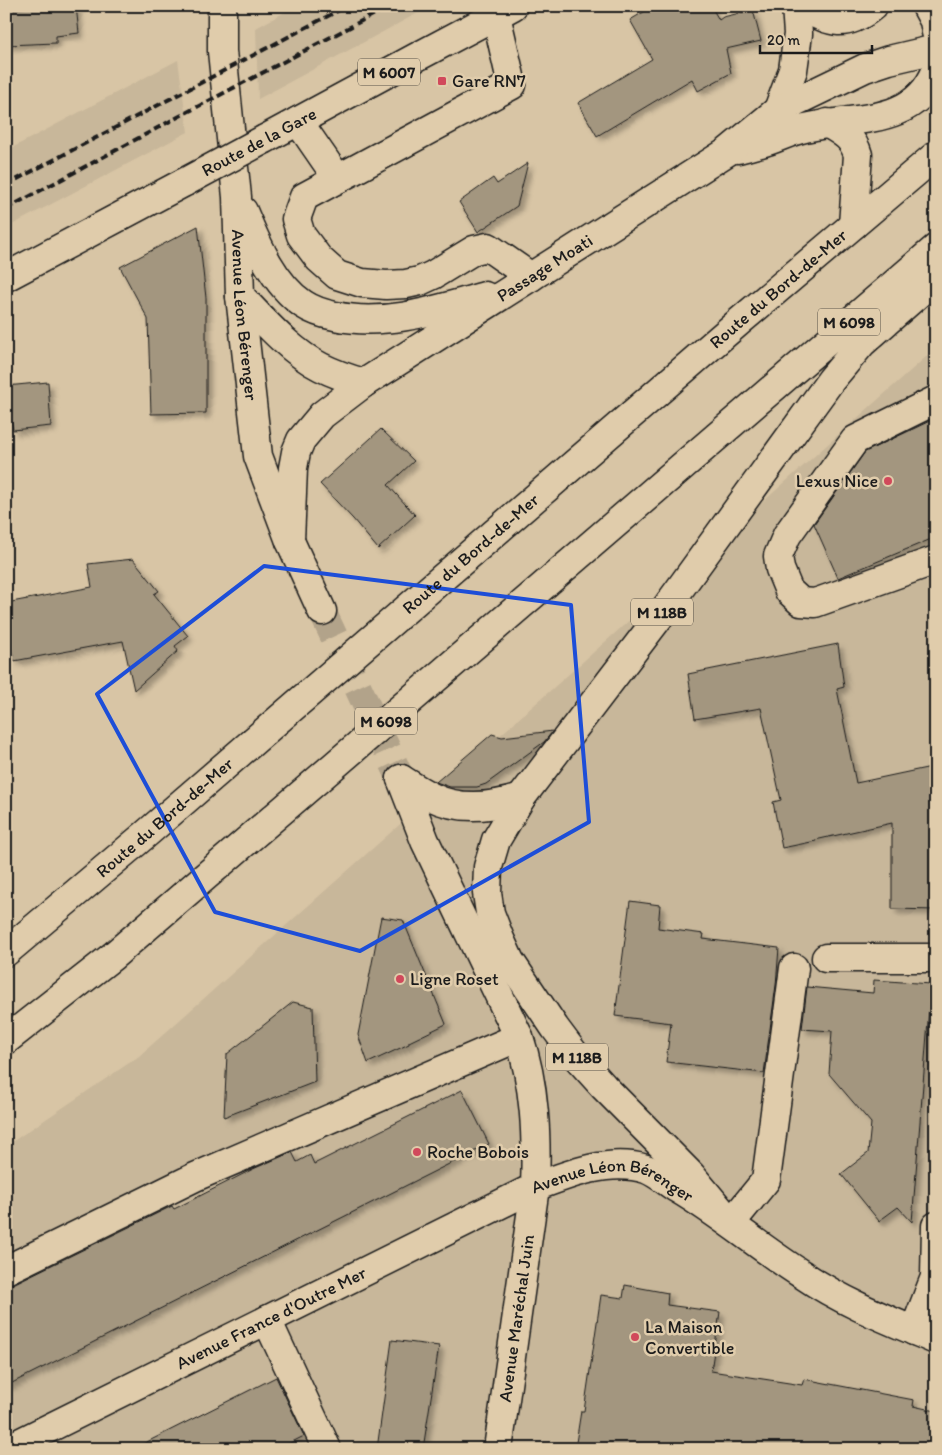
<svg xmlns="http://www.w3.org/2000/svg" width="942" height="1455" viewBox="0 0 942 1455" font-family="Itim,sans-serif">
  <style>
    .built { fill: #c8b79a }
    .building { fill: #a3967f; stroke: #1c1c1c; filter: url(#shadow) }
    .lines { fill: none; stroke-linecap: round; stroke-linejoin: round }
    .major-tunnel { stroke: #b2a38a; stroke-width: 28; stroke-dasharray: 28 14; stroke-linecap: butt }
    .minor-casing { stroke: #1c1c1c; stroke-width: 31 }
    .major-casing { stroke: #1c1c1c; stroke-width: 31 }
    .minor { stroke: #e0ccab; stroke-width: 28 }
    .major { stroke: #e0ccab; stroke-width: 28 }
    .rail { stroke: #1c1c1c; stroke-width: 4; stroke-dasharray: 8 4; stroke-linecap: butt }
    .major-bridge-casing { stroke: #1c1c1c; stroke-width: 31; stroke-linecap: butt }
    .major-bridge { stroke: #e0ccab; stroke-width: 28 }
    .marked { fill: none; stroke: #1d4ed8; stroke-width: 4; stroke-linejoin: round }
    .poi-dot { fill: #d1495b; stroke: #e0ccab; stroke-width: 2 }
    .labels { text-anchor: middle; stroke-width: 5; stroke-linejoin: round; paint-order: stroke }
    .shield { fill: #e0ccab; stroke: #575147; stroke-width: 1 }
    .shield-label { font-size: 16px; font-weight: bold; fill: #1c1c1c }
    .poi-label { font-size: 18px; fill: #1c1c1c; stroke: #e0ccab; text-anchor: start }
    .street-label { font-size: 18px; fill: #1c1c1c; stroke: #e0ccab }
  </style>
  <defs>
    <filter id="shadow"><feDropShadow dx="4.5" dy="4.5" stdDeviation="2.5" flood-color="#0004"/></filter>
  </defs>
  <rect width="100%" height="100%" fill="#d8c5a5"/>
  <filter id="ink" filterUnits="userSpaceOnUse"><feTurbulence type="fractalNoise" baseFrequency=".02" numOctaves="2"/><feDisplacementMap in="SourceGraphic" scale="10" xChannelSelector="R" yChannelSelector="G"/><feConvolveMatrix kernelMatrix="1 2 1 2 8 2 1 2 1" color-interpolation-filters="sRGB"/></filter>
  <g filter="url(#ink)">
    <path class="built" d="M296,6H431L258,99L256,28Z
      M178,60L188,132L6,228V151Z
      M936,348V1449H6V1146L138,1057Z"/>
    <path class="building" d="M38,6H76L79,33L56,36V43L6,45V10Z
      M654,6H711L719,20L723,17L753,10L761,41L726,49L731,73L698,91L692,79L597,136L578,103L652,59L630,20Z
      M528,163L517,206L478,232L459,202L493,178L497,184Z
      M198,226L206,298V413L151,414L148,319L120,267Z
      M48,382L51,426L13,430L11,420H6V386Z
      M936,418V537L838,578L814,524L865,452Z
      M381,429L414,461L388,485L415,515L378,549L353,519L320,484Z
      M133,559L159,591L154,594L188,636L175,646L178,651L134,690L123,641L14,661L6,619V603L92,587L88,564Z
      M838,644L844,687L837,689L856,783L936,766V910L892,909V823L815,840L816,841L782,848L773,802L781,800L761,708L695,719L688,674Z
      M553,731L544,742L486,784L477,787H450L436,782L492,734L502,737Z
      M630,901L660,905L658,928L704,934L703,939L779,948L776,985L764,1073L666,1062L671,1023L615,1016Z
      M381,917L403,920L446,1024L409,1042V1044L368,1063L358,1035Z
      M874,980L931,984L912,1222L898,1207L879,1221L841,1174L868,1153L871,1123L829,1074L832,1031L802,1029L807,987L873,993Z
      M293,1002L313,1007L315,1082L224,1117L227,1054Z
      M462,1090L489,1144L6,1386V1285L13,1284L172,1206L174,1209L253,1169L292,1152L297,1162L310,1155L314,1164Z
      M625,1285L668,1293L667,1305L720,1312L711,1371L802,1385L804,1379L914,1400L913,1406L936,1411V1426L931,1449H575L581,1411H584L601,1295L623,1298Z
      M392,1340L439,1346L423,1449H377Z
      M276,1377L304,1436L278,1449H133Z"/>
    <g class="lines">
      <path class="major-tunnel" d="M322,611L401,779"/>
      <defs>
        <g id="minor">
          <path d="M496,15L512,85L304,197L296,219L301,235L319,259L337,275L362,283L386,285L406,284L420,281L433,275L474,250L488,247L531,277"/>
          <path d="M298,121L338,179"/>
          <path d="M936,400L855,440L787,535L778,556L780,569L789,591L801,602L815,603L936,560"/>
          <path d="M826,958H936"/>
          <path d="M731,1223L766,1180L794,968"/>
          <path d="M6,1270L195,1177L519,1037"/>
          <path d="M267,1320L327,1449"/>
          <path d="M914,1331L935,1277L936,1226"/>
          <path id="s1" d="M7,1449L535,1187C569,1174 609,1158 646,1169C657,1173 668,1183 678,1189C722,1215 760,1248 803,1275C844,1303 891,1321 936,1340"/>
          <path id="s2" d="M498,1449L535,1187"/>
        </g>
        <g id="major">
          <path id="s3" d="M222,6V51L237,197L240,296L258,456L290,541L322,611"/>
          <path d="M802,6C830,24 847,28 873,6"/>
          <path d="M926,6L934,21L936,32"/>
          <path d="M778,110L793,70L798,34L796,6"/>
          <path d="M827,123C842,132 853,137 858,155L853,225"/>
          <path d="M265,139L415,58L513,6"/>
          <path d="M738,149C746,147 753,145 761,143C776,139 790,131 805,128C852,116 914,127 936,71"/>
          <path d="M243,211C257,244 273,283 303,304C312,310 324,314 335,316C386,327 436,310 485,296"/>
          <path d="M6,277L185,182"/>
          <path d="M240,296C263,320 291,352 321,367C335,374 350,379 364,383"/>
          <path id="s4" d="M290,541L293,468L296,452L301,440L322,415L364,383L727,152L778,110L865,68L889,60L936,49"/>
          <path d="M401,779L425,841L519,1037C535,1085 537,1136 535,1187"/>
          <path d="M401,779C411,785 421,792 432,797C460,811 492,807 521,798"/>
          <path id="s5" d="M6,952L146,834L740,321L936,155"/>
          <path d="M6,1040L113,956L936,248"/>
          <path d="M731,1223L691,1175L604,1087L576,1056L555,1028L510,961L500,939L490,913L487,893L488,867L496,840L521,798L660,616L831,380L862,343L936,278"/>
        </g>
      </defs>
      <use href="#minor" class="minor-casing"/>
      <use href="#major" class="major-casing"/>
      <use href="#minor" class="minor"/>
      <use href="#major" class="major"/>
      <path class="rail" d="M6,185L347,6
        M6,209L178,117L390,6"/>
      <defs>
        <path id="major-bridge" d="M185,182L265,139"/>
      </defs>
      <use href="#major-bridge" class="major-bridge-casing"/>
      <use href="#major-bridge" class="major-bridge"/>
    </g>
  </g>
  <path class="marked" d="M264,566L571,605L589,822L360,951L215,912L97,694Z"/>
  <g class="poi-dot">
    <rect x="437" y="76" width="10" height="10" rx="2.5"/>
    <circle cx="888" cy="481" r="5"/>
    <circle cx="400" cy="979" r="5"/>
    <circle cx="417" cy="1152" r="5"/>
    <circle cx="635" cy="1337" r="5"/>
  </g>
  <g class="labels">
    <g class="shield">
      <rect x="358" y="58.5" width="62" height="27" rx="4"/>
      <rect x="818" y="308.5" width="62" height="27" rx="4"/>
      <rect x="631" y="598.5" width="62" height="27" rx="4"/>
      <rect x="355" y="707.5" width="62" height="27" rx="4"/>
      <rect x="546" y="1043.5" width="62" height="27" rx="4"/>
    </g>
    <g class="shield-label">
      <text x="389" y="78">M 6007</text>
      <text x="849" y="328">M 6098</text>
      <text x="662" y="618">M 118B</text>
      <text x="386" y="727">M 6098</text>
      <text x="577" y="1063">M 118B</text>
    </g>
    <g class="poi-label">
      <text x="452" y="87">Gare RN7</text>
      <text x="878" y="487" text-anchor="end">Lexus Nice</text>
      <text x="410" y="985">Ligne Roset</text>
      <text x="427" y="1158">Roche Bobois</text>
      <text x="645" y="1333">La Maison<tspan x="645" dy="21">Convertible</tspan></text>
    </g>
    <g class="street-label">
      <text transform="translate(259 142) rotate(-28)" y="6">Route de la Gare</text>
      <text dy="6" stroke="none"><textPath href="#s4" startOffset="402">Passage Moati</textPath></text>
      <text dy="6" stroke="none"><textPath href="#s5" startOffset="1018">Route du Bord-de-Mer</textPath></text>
      <text dy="6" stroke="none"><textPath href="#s3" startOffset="310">Avenue Léon Bérenger</textPath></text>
      <text dy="6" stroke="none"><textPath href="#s5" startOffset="612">Route du Bord-de-Mer</textPath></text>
      <text dy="6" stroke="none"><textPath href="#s5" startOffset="208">Route du Bord-de-Mer</textPath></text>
      <text dy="6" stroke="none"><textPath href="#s1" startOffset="672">Avenue Léon Bérenger</textPath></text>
      <text dy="6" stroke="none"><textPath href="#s1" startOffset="295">Avenue France d'Outre Mer</textPath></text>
      <text dy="6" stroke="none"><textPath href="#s2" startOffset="132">Avenue Maréchal Juin</textPath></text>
    </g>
  </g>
  <rect width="942" height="1455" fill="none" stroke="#e0ccab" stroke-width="25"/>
  <rect x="12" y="12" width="917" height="1430" fill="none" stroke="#1c1c1c" stroke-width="2" filter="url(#ink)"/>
  <path d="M760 45v8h112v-8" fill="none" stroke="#1c1c1c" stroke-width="2.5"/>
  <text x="767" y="45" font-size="15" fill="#1c1c1c" stroke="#e0ccab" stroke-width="4" paint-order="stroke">20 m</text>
</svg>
